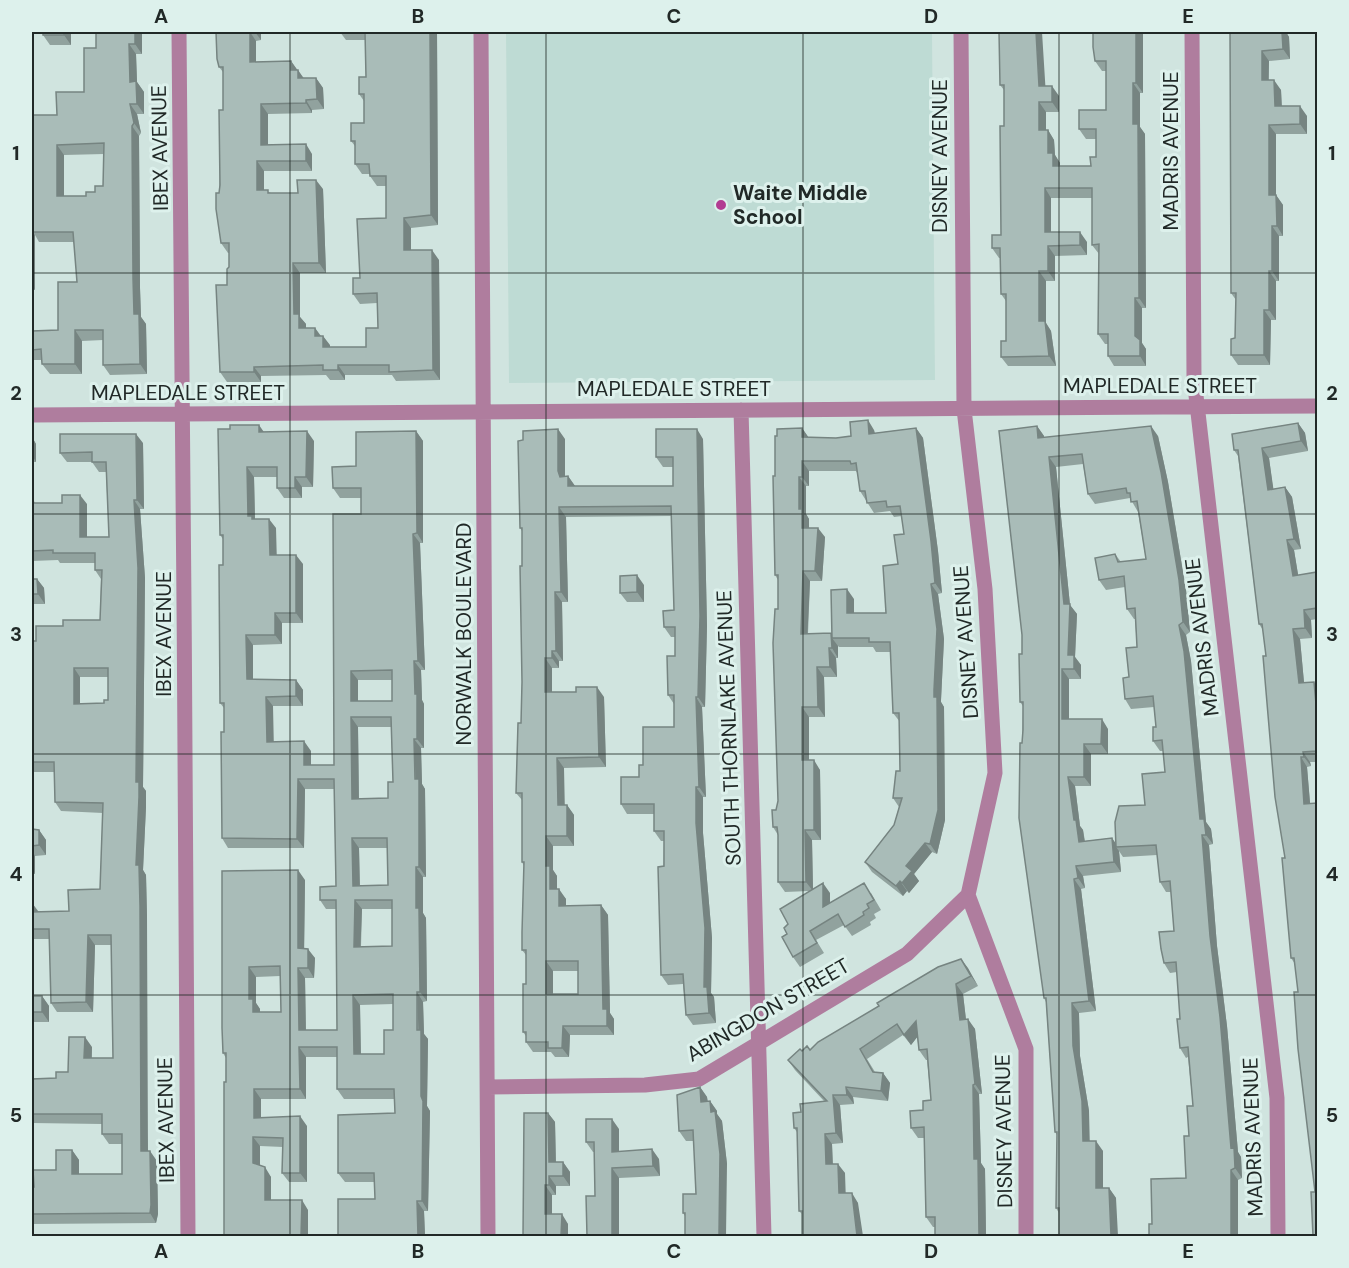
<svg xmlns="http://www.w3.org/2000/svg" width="1349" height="1268" viewBox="0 0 1349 1268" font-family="'DM Sans',sans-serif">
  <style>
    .built { fill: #bedbd4 }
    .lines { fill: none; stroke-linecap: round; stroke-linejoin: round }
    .minor { stroke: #af7d9e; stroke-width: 15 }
    .wall { fill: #91a29e; fill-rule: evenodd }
    .shaded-wall { fill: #768481 }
    .building { fill: #a9bcb8; stroke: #768481; stroke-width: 1.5; fill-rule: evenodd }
    .grid { fill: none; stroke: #212927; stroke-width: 1.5; stroke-opacity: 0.55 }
    .poi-dot { fill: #b23c92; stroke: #ddf1ec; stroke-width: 2 }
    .labels { text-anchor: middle; stroke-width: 6; stroke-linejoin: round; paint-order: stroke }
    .street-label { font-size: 21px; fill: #212927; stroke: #ddf1ec }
    .poi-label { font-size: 21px; font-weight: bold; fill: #212927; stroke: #ddf1ec; text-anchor: start }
    .neatline { fill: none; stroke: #212927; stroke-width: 2 }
    .grid-label { font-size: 20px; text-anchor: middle; font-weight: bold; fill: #212927 }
  </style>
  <rect width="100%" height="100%" fill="#d0e4df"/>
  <path class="built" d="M506,32H932L935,380L509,383Z"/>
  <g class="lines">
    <path class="minor" d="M179,32C185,433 184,835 188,1236
      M481,32L488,1236
      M961,32L964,409L985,589L995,773L968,895L1026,1049V1236
      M1192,32L1194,378L1277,1098L1278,1236
      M741,410L764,1236
      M32,415L1318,406
      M488,1087L645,1085L699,1079L907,954L968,895"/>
  </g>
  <path class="wall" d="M43,32H71V45H50L43,35Z
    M96,32H142V54H136L137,82L144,92V114H137L141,133L139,136L140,288L141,317L146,324L147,374L110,375L103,365V340L82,341V374H50L42,364V360H32V325V331L58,330L77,282L74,242H39L35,235V290H32L33,120H32V97L33,99V118L57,115L84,92L96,48ZM104,154L103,186L95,192L86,196H64V155Z
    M216,32H261V40L256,41V62L291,61L303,78H316L323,88L324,109L312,110V113L268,114V145L312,154V171H264V190L271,193H298L323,189L326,273H300V317L306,324V328H315L321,336H323L330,347H366L378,328L377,303L360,304L353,294L386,218V186H377L370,176V174H362L355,164V146L351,141L364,123V101L359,94L366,77L365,40H346L340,32H437L438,225L411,228V250L439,260L440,380L396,381L392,375H345V380H330L326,375L261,376V382H227L220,372L227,285L229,267V253H228L221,243L219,193L223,110V72L219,67Z
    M1143,32V93H1140V127L1145,134L1146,308H1142V343L1146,349V366H1114L1108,356V344H1105L1098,334L1099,254L1092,245V198H1051V232L1087,242V255L1055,256V281H1046V323L1051,331L1056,366H1008L1001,357L1006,341V301L1001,294L1000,258H999L992,248L1001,235L1004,126V90L1000,85L1046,86L1059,96V112H1046V130H1048L1054,140L1055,155L1060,163V166H1091L1096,157V139H1086L1079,129L1106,110V71H1102L1095,61Z
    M1230,32H1286L1289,37L1290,59L1269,61V80L1281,90L1282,106L1307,116V134H1276V195L1283,205V236H1279V281H1276V320H1271L1270,365H1238L1231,355L1235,338L1236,300L1231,293Z
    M1298,423L1305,433L1308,451L1269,458L1273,489L1285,487L1292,497L1301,549L1294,550L1298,575L1317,572V619L1311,620L1312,638L1300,639L1304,683L1317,687V762H1310L1311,766L1307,767L1310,804L1315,1192L1298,992L1295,964L1291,958L1285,858L1266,656L1263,630L1259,624L1238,456L1234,450Z
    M1037,426L1044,436V438L1158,436L1168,482L1186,590L1190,632L1186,635L1191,661L1206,822L1211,829L1213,844L1209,845L1217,946L1227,1026L1238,1152L1241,1157L1242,1178L1238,1180V1218L1152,1224L1186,1178L1189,1136L1193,1106L1188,1057L1186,1058L1180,1048V1019L1177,972L1170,973L1164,963L1174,931L1171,892H1166L1160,882L1157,855L1123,857L1119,851L1121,872L1083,876L1085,888L1081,889L1096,1011L1079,1013L1080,1056L1089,1111V1141L1103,1151V1188H1109L1116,1198L1059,1236V1213L1056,1208L1057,1135L1055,1132L1046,1002L1044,998L1022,743L1023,706L1020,702ZM1083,464L1088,494L1095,504L1130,498L1138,512L1146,559L1121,562L1115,554L1099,580L1106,590L1125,587L1127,609L1134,619H1135L1137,647L1129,677L1125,699L1131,709L1154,707L1156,727L1153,741L1160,751H1163L1165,772L1145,805L1116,844L1112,838L1085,841L1083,830L1080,826L1075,786H1091V754H1108V729L1069,719V679H1081V665L1075,657L1077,614L1070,605L1056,467Z
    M802,428L808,437L836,438L851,436L874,430L875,433L916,428L923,438L938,551L942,593L938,594L944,639L941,700V702L944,707L945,820L937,854L932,852L914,874L919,881L909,893L907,891L903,896L872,872L865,862L894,825L899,807L893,798L900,771V722L893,713L891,652H876L873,647H839L838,646V658H836L837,677H824L825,717H809V760L820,770L821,840H812L813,889L830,893V903L871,893L881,910L874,914L876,918L870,922L871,925L852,936L844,925L816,940L824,953L800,967L793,957L787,934L788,924L809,891L785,892L778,882V835L773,827L778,801V580L775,575V476L777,436ZM809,471H856L858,474L860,491L874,513L890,511L894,517L902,516L904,534L886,613H854V599L832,635L808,634L810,581H822L825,537L809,528V519L806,514V486H809Z
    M230,429L264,432L314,441L313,487H302V498H284L277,488V477H254L255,519L276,528V555L303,564V623H282V644L253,645V680H296L303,690V706H273V742L311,751V765H334L361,514V498H340L333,488L356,466L416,431L423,441V543H420L425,670H421L422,700L424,704V748H421L422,784L425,789L426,877H423V913L426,918L427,1001L423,1002L424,1034L428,1039L427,1106L430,1111L428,1211H424L425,1236H338L375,1199V1182H345L338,1173L395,1113L394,1099H344L337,1089V1057H306V1099H261V1117L307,1126V1182H289L282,1173L283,1147L260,1146V1166L271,1177V1200L308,1210V1236H224L226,1058L223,1053L222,871L305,880L304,949L315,958L314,978H305L306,1030H337L336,909H326L320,900L336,886L334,789H305L304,848H228L222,838L224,732V708L220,703L223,565V539L220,535ZM358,680H392V701H358ZM358,727H391L393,782L388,798L359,799ZM359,848H387L388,885L360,886ZM362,909H392V946L361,947ZM280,976L281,1012H260V1009L256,1003V977ZM393,1004V1030L384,1054H361L360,1005Z
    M32,437L36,444V462H32Z
    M565,439V476H568L575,486H673V467H663L656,457L703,439L707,626L705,707H702L706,797H703V833L712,938L711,993L714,997L716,1023L693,1025L686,1015L683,984L668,985L661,975L664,841H661L654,831V814H627L621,804L639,777L643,765L674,727V704L668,695L675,656V637H671L664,627L674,610L671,516L566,517L568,602H562L563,661H559V668H552V692L604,697L606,767L564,768V805H567L574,815V846H553V870L557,876V889L566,899V906L601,905L608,915L610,1013L614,1019V1035H570L569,1057H555L551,1052H533L526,1042V1036L523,1032L526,984V955L522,950L524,866L522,862V800L516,793L521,723L522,682V531L520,528L523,440ZM553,971H578V994H553Z
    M143,443L144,509H140L145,578L143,787L146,791V807L143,870L146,875L147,916V1135L148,1151L157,1161L158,1214L156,1223L32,1224V1187H34L56,1170L72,1150L79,1160V1174H122V1144H109L102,1134V1124L32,1123V1079L56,1078L68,1072L92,1047V1058H113L111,945H95L93,1012H57L51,1003L50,939H32V903L39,912L69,911L100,889L103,813L61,811L55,802L54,772H32V641H36L63,626L100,620L101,579L95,570V563H60L58,560L32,561V497L35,503L87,504V537H109L106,472H99L92,462H67L60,453ZM80,677H108V700L104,703L80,704Z
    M32,579H37L44,588L45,604H32Z
    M644,585V602H627L620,593Z
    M32,829L39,830L46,840V855L35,856V874H32Z
    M961,959L978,986L963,994L966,1019L975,1029L982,1094H979L981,1163L985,1169L986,1236H935V1227H933L926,1217L924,1138H918L911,1128L923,1110L931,1100L927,1060H926L919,1050L917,1037L911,1045L903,1035L867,1059L875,1072L883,1073L890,1083L888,1101L853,1097L854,1104L840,1105L843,1143L832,1144L833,1164L845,1173V1193L858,1203L802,1214L799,1211L797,1132L794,1128L801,1112L824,1101L795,1070L788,1060L802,1051L810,1050Z
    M32,996H42L49,1006V1022H32Z
    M700,1087L707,1097L708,1101H710L717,1111V1114L722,1121L727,1164L685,1216L683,1213L696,1194L694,1141H686L679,1131Z
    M548,1113L555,1122L556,1162H563L570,1172V1186H556V1195H552V1214L568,1224L523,1236Z
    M619,1129V1152L659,1159L660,1176L619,1178V1236H587L595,1196V1152H593L586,1142Z"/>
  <path class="shaded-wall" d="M64,32H71V45L64,35Z
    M135,32H142V54L135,44Z
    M250,32L256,41V72L250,62Z
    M255,32H261V40Z
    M430,32H437L438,225L431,215Z
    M1036,32H1042L1046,96L1039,86Z
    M1136,32H1143V93L1136,83Z
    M1282,32H1286L1289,37L1290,59L1283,49Z
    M129,44L136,54L137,82L144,92V114L137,104L130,82Z
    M1262,51L1269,61L1268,90L1262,80Z
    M291,61L298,71L291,70Z
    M298,70L305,80L298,78Z
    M316,78L323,88L324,109L317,99Z
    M1274,80L1281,90L1282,116L1275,106Z
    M1133,83L1140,93V127L1145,134L1146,308L1139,298L1133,124Z
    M1052,86L1059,96V112L1052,102Z
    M32,97L33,99V120L32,118Z
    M306,100L312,110V113L306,103Z
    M1039,102L1046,112V140L1039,130Z
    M130,104L137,114L141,133L134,123Z
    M261,104L268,114V155L261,145Z
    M1300,106L1307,116V134L1300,124Z
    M1269,125L1276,134V205L1269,195Z
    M132,126L139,136L140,288L141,317L146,324L147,374L140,364L134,314L133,278Z
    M1048,130L1054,140L1055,155L1060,163V175L1053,166L1048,153Z
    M306,144L312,154V171L306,161Z
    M57,145L64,155V206L57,196Z
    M257,161L264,171V199L257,190Z
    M316,180L323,189L326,273L319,263Z
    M1045,188L1051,198V242L1045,232Z
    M1276,195L1283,205V236L1277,226Z
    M404,218L411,228V260L404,250Z
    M32,226L35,231L32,232L35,235V290L32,285Z
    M1272,226L1279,236V281L1272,271Z
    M1080,232L1087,242V255L1080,245Z
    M1048,246L1055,256V281L1048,271Z
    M432,250L439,260L440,380L433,370Z
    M293,263L300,273V317L306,324V338L299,328L294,314Z
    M1039,271L1046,281V323L1051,331L1056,366L1049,356L1039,321Z
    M1269,271L1276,281V320L1269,310Z
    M1135,298L1142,308V343L1146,349V366L1140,356L1135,336Z
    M1264,310L1271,320L1270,365L1264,355Z
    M315,328L322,338L315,336Z
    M75,330L82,341V374L75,364Z
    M323,336L330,345V356L323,347Z
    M338,365L345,375V380L338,370Z
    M254,367L261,376V382L254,372Z
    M868,420L874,430L876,444L869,434Z
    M1298,423L1305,433L1308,451L1301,441Z
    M259,425L266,435L259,432Z
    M1037,426L1044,436L1045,448L1038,438Z
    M1151,426L1158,436L1168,482L1186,590L1190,632L1183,622Z
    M802,428L809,438L802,437Z
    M916,428L923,438L938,551L942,593L935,583Z
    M558,429L565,439V481L560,477L558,471Z
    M697,429L703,439L707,626L705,707L698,697Z
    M307,431L314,441L313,487L306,477Z
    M416,431L423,441V543L417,533Z
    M136,434L143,443L144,509L137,500Z
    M32,437L36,444V462L32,455Z
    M1262,448L1269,458L1275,500L1268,490Z
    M1049,457L1056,467L1070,605L1077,614L1075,657L1081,665V679L1074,669L1068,655L1064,604Z
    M802,461L809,471V486L802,477Z
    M247,467L254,477L255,520L248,516Z
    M568,476L575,486H568Z
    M295,477L302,487V498L295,488Z
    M799,477L806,486V514L809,519V537L802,528L799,509Z
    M1285,487L1292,497L1301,549L1294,539Z
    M80,495L87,504V547L80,537Z
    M134,500L140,509L145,578L143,787L146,791V807L143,870L146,875L147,916L148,1161L141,1151L136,865V782Z
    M559,507L566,517L568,602L561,592Z
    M269,519L276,528L277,565L270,555Z
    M818,528L825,537L822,581L815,571Z
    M413,534L420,543L425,670L418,661Z
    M1287,540L1294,550L1300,586L1293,576Z
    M296,555L303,564V623L296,613Z
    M803,571L810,581L807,643L801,634Z
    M637,575L644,585V602L637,592Z
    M37,579L44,588L45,604L38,594Z
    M931,584L938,594L944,639L941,700V702L944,707L945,820L937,854L930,844Z
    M847,589L854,599V623L847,613Z
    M555,592L562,602L563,661L556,651Z
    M1304,610L1311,620L1312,638L1305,628Z
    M275,613L282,623V644L275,635Z
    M1179,625L1186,635L1191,661L1206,822L1211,829L1213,844L1206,835L1200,819Z
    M1293,629L1300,639L1305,693L1299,683Z
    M831,633L832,638L838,646V658L832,648Z
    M246,635L253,645V689L247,679Z
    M829,648L836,658L837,677L830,667Z
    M552,651L559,661V668L552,658Z
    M545,658L552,668V702L545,692Z
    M414,661L421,670L422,700L424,704V748L417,739Z
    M817,667L824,677L825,717L818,707Z
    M74,668L80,677V713L74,704Z
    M1062,669L1069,679V729L1062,719Z
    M351,671L358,680V711L351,701Z
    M296,680L303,690V706L296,696Z
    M1314,682L1317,687V715Z
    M597,687L604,697L606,767L599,757Z
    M266,697L273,706L274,752L267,742Z
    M696,697L702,707L706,797L699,787Z
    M802,707L809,717V770L802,760Z
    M351,717L358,727L359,809L352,799Z
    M1102,719L1108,729V754L1101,744Z
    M414,739L421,748L422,784L425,789L426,877L419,867Z
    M304,741L311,751V774L304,765Z
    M1084,744L1091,754V786L1084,777Z
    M1303,752L1310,762L1311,766L1304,757Z
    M1301,757L1307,767L1311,814L1304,804Z
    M557,758L564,768L565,815L558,805Z
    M814,760L820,770L821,840L814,830Z
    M1068,777L1075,786L1080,826L1083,830L1086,852L1079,842L1074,820Z
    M298,779L305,789L304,848L297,839Z
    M696,787L703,797V833L712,938L711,993L714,997L716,1023L709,1013L704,987L696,823Z
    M567,805L574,815V846L567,836Z
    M39,830L46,840V855L39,845Z
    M805,830L812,840L813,891L806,882Z
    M1202,835L1209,845L1217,946L1227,1026L1238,1152L1241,1157L1242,1178L1235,1168L1231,1148L1210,936Z
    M546,836L553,846V870L557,876V899L550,889L546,866Z
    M352,838L359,848L360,896L353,886Z
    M1112,838L1118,847H1116L1119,851L1121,872L1114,862Z
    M925,843L932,852L914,874L919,881L909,893L902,883L906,866Z
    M32,850L35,856V874L32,868Z
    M1076,866L1083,876L1085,888L1078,878Z
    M416,867L423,877V913L426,918L427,1001L420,992L416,908Z
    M298,870L305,880L304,958L298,948Z
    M1074,879L1081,889L1096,1011L1089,1001Z
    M900,881L907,891L903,896L896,886Z
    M823,883L830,893V917L823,907Z
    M559,889L566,899V916L559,906Z
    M355,900L362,909L360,957L354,947Z
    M32,903L39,913L32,912Z
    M601,905L608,915L610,1013L614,1019V1035L607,1026L603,1009Z
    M88,935L95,945L93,1012L86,1002Z
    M308,949L315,958L314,978L308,968Z
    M961,959L968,968L978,986L971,976Z
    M546,961L553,971V1004L546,994Z
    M249,967L256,977V1003L260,1009V1022L253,1012L249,999Z
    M298,968L305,978L306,1040L299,1030Z
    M956,984L963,994L967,1029L960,1020Z
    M417,992L423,1002L424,1034L428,1039L427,1106L430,1111L428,1211L422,1201L421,1096Z
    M353,995L360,1005L361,1064L354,1054Z
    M42,996L49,1006V1022L42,1012Z
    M1072,1003L1079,1013L1080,1056L1089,1111L1090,1151L1083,1141L1073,1046Z
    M968,1019L975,1029L982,1094L975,1084Z
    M916,1021L922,1031L911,1045L904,1035Z
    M563,1026L570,1035L569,1057L562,1048Z
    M85,1037L92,1047L91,1067L84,1058Z
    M299,1047L306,1057V1099L300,1089Z
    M883,1073L890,1083L888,1101L881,1091Z
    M973,1085L979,1094L981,1163L985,1169L986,1236H979L974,1159Z
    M700,1087L707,1097L708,1112L701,1102Z
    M846,1087L853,1097L854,1104L847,1095Z
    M254,1089L261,1099V1127L254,1118Z
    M833,1095L840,1105L843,1143L836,1133Z
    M710,1101L717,1111V1114L722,1121L727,1164L726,1236H721L719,1234Z
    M548,1113L555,1122L556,1172L549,1162Z
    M300,1116L307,1126V1182L300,1173Z
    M612,1119L619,1129V1162L612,1152Z
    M825,1134L832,1144L833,1174L826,1164Z
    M253,1137L260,1146V1173L253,1163Z
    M1096,1141L1103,1151V1198L1096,1188Z
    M652,1149L659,1159L660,1176L653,1166Z
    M72,1150L79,1160V1184L72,1174Z
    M150,1151L157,1161L158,1214L156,1223L150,1213Z
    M563,1162L570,1172V1186L563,1176Z
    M838,1164L845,1173L846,1203L839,1193Z
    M265,1167L271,1177V1210L265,1200Z
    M612,1168L619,1178V1236H612Z
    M1231,1170L1238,1180V1236H1231Z
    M549,1176L556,1186V1195L549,1185Z
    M545,1185L552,1195V1224L545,1214Z
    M1109,1188L1116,1198L1118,1236H1111Z
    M852,1193L858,1203L863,1236H857Z
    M302,1200L308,1210V1236H301Z
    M417,1201L424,1211L425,1236H418Z
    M562,1214L568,1224V1236H561Z"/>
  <path class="building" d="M43,32H64V35H43Z
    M96,32H135V44H129L130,82L136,81L137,104H130L134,123L132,126L133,278L134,314H139L140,364L103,365V330H75V364H42L41,349L32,350V331L58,330V282H77L73,232H32L33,115H57L56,92H84V48H96ZM104,143L103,186H95V192H86V196H57V145Z
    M216,32H250V62L291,61V70H298V78H316L317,99L306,100V103L261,104V145L306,144V161H257V190H268V193H298L297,180H316L319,263H293L294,314H299V328H315V336H323V347H366V328H378L377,293L353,294V278H360L357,219L386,218V176H370L369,164H355V141H351V123H364V94H359V77H366L365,32H430L431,215L404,218V250H432L433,370L389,372V365H338V370H323V365L254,367V372H220L216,285H227V269L229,267V243H221L216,209V193H219L220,185L219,110H223V67H219L217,59Z
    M999,32H1036L1039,86H1052V102H1039V130H1048V153H1053V166H1091L1090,157H1096V129H1079V110H1106V61H1095L1093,47V32H1136V83H1133V124H1138L1139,298H1135V336L1140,340V356H1108V334H1098L1099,244L1092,245V188H1045V232H1080V245L1048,246V271H1039V321H1045L1049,356L1001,357V341H1006V294H1001L1000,248H992V235H1001L1000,126H1004V85H1000Z
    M1230,32H1282L1283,49L1262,51V80H1274L1275,106H1300V124L1269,125V195H1276L1277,226H1272V271H1269V310H1264V355H1231V339L1235,338L1236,293H1231Z
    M868,420L869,434L916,428L931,541L935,583L931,584L937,629L934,690V697H937L938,810L930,844L925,843L906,866L912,871L902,883L900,881L896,886L865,862L894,825L902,798H893L896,771H900L899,713H893L890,642H869V638H832L831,590L847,589V613H886L883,566L898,564L894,535L904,534L900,506L887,507L886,501L867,503L865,491H860L856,463L851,464L850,461H802V477H799V509H802V528H818L815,571H803L801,634L831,633L832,648H829L830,667H817L818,707H802V760H814V830H805L806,882H778V835L777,827H773L772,810H776L778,801L773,643L775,609H778V575H775L773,476H775V436H777V429L802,428V437L836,438L851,436L850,422Z
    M1298,423L1301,441L1262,448L1268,490L1285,487L1294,539L1287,540L1293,576L1317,572V608L1304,610L1305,628L1293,629L1299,683L1314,682L1317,715V751L1303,752L1304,757H1301L1304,804L1317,803V1236H1313L1311,1192H1315L1298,1049L1294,992H1298L1294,958H1291L1282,858H1285L1275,797L1263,656H1266L1262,624H1259L1238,450H1234L1232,434Z
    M230,425H259V432L307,431L306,477H295V488H277V467H247L248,516H252V519H269L270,555H296V613H275V635H246L247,679L296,680V696L266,697L267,742L304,741V765H334L333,514H361V488H333L332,467L356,466V432L416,431L417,533L413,534L418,661H414L415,694H417V739H414L415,779H419V867H416V908H419L420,992H417V1030H421V1096L423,1101L422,1201H417L418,1236H338V1199H375L374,1173H338V1115L395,1113L394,1089H337V1047H299L300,1089H254V1118L300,1116V1173H282L283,1138L253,1137V1163L265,1167V1200H302L301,1236H283V1235L224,1236V1082H226V1053H223L222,1028V871L298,870V948L308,949V968H298L299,1030H337L336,900H320V887L336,886L334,779H298L297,839L222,838L221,732H224V703H220L219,565H223V535H220L218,429H230ZM392,670V701H351V671ZM351,717H391L393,782H388V798L352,799ZM352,838H387L388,885L353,886ZM355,900H392V946L354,947ZM280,966L281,1012H253V999H249V967ZM393,994V1030H384V1054H354L353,995Z
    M1037,426L1038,438L1151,426L1161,472L1179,580L1183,622L1179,625L1184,651L1200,819H1204L1206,835H1202L1210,936L1220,1017L1231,1148L1234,1147L1235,1168L1231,1170V1236H1149V1224H1152L1151,1179L1186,1178L1184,1136H1189L1187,1106H1193L1188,1047L1180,1048L1177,1019H1180L1176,962L1164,963L1161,949L1159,932L1174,931L1170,881L1160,882L1156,845L1116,847L1115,822L1119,806L1145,805L1142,774L1165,772L1162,740L1153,741V727H1156L1153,696L1125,699L1123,678L1129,677L1126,648L1137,647L1135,608L1127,609L1124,576L1099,580L1095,558L1115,554L1118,562L1146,559L1137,501L1131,502L1130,493H1127L1126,488L1088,494L1082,454L1049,457L1064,604H1070L1068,655H1074V669H1062V719H1102L1101,744H1084V777H1068L1074,820H1076L1079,842L1112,838L1114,862L1076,866L1078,878L1074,879L1089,1001L1072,1003L1073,1046L1082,1101L1083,1141H1096V1188H1109L1111,1236H1054H1059V1208H1056L1057,1132H1055L1046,998H1044L1019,818L1020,743H1022L1023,730V702H1020L1019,654H1022V635L999,431Z
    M558,429V471L560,477L568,476V486H673V457H656V429H697L700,616L698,697H696L699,787H696V823L705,928L704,987H707L709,1013L686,1015L683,974L661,975L658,867L664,866V831H654V804H621V777H639V765H643V727H674V695H668L667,656H675V627H664L663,611L674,610L671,506L559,507L561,592H555L556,651H552V658H545V692H576V687H597L599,757L557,758L558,805H567V836H546V866H550V889H559V906L601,905L603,1009H607V1026H563L562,1048H548V1042H526V1032H523V984H526V950H522V932L524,862H522V793H516L518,723H521L522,682L520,566H522V528H520L518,441L523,440V431ZM546,961H578V994H546Z
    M60,434H136L137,500H134L138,568L136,782H139V797L136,865H139L140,906L141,1151H150L151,1205L150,1213L32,1214V1187H34L33,1170H56V1150H72V1174H122V1134H102V1114H32V1079L56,1078V1072H68L69,1037H85L84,1058H113L111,935H88L86,1002L51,1003L49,929H32V903V912L69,911L68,890L100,889L103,803L55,802L54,762H32V641H36V626H63V620H100L102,570H95V553H53V550L32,551V503H62V495H80V537H109L106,462H92V452L60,453ZM74,668H108V700H104V703L74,704Z
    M637,575V592L620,593V576Z
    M32,579H37L38,594H32Z
    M32,829L39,830V845L32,846Z
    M823,883V907L864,883L874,900L867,904L869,908L863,912L864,915L845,927L838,914L810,931L817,943L793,957L782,937L787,934L784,928L788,924L780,909Z
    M961,959L971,976L956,984L960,1020L968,1019L975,1084L973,1085L974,1159H978L979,1236H935V1217H926L924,1127L911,1128L910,1111L923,1110V1101L931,1100L927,1049L919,1050L916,1021L904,1035L897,1024L860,1049L873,1072L883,1073L881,1091L846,1087L847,1095H833L836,1133L825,1134L826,1164H838L839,1193H852L857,1236H802V1211H799L797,1128H794L793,1113L801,1112L800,1104L827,1101L788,1060L800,1049L802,1051L807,1046L810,1050L818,1042L879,1006L877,1003L938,967Z
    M32,996H42V1012H32Z
    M700,1087L701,1102L710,1101L711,1112L715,1111L720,1154L719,1234H723V1236H685V1213H683V1194H696L693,1130L679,1131L677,1095Z
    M524,1113H548L549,1162H563V1176H549V1185H545V1214H562L561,1236H523Z
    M586,1119H612V1152L652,1149L653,1166L612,1168V1236H587L586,1196H595L594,1142H586Z"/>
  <path class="grid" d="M290,32V1236M546,32V1236M803,32V1236M1059,32V1236M32,273H1318M32,514H1318M32,754H1318M32,995H1318"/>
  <circle class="poi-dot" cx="721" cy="205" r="6"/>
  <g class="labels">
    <g class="street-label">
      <text transform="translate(160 148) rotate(-91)" y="7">IBEX AVENUE</text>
      <text transform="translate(1171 151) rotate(-90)" y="7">MADRIS AVENUE</text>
      <text transform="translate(940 156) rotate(-90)" y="7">DISNEY AVENUE</text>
      <text x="1160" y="393">MAPLEDALE STREET</text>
      <text x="674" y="396">MAPLEDALE STREET</text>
      <text x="188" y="400">MAPLEDALE STREET</text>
      <text transform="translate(164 634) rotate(-90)" y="7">IBEX AVENUE</text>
      <text transform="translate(464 634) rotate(-90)" y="7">NORWALK BOULEVARD</text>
      <text transform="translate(1202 637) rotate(-97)" y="7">MADRIS AVENUE</text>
      <text transform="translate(966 642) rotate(-94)" y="7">DISNEY AVENUE</text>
      <text transform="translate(729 728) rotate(-92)" y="7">SOUTH THORNLAKE AVENUE</text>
      <text transform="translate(768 1010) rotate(-30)" y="7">ABINGDON STREET</text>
      <text transform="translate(166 1120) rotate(-91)" y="7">IBEX AVENUE</text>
      <text transform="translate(1004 1131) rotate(-91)" y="7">DISNEY AVENUE</text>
      <text transform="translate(1253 1137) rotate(-92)" y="7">MADRIS AVENUE</text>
    </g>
    <g class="poi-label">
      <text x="733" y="200">Waite Middle<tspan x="733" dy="24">School</tspan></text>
    </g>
  </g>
  <rect width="1349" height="1268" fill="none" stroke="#ddf1ec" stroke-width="66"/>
  <rect x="33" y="33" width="1283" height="1202" class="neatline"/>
  <g class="grid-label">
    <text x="161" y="23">A</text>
    <text x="418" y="23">B</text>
    <text x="674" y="23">C</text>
    <text x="931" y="23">D</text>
    <text x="1188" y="23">E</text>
    <text x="16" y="160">1</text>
    <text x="1332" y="160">1</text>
    <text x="16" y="400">2</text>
    <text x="1332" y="400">2</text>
    <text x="16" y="641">3</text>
    <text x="1332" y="641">3</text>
    <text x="16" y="881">4</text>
    <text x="1332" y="881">4</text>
    <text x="16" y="1122">5</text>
    <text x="1332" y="1122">5</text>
    <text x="161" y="1258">A</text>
    <text x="418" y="1258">B</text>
    <text x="674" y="1258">C</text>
    <text x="931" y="1258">D</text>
    <text x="1188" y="1258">E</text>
  </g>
</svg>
